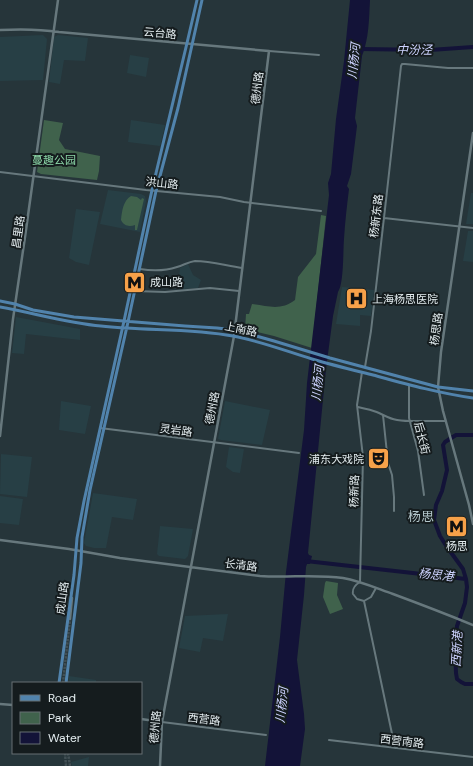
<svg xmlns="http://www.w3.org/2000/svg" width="473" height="766" viewBox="0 0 473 766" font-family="'DM Sans','Noto Sans SC',sans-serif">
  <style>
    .built { fill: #273f45 }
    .green { fill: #40624c }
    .water { fill: #131338 }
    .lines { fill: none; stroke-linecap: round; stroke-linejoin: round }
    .river { stroke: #131338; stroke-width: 4 }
    .secondary-tunnel { stroke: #425055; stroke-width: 2.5; stroke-dasharray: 2.5 1; stroke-linecap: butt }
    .street { stroke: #67787d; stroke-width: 2 }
    .secondary { stroke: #67787d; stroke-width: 2.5 }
    .primary { stroke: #5183ac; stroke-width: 3 }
    .labels { text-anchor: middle; stroke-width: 4; stroke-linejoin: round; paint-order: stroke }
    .street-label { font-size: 11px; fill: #e3ecef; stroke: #151c1e }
    .park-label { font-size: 11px; fill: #8cd7a8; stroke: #151c1e }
    .poi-label { font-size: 11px; fill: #e3ecef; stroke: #151c1e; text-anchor: start }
    .water-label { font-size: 12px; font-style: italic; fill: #ccd2fe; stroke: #151c1e }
    .quarter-label { font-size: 13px; fill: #b3c6cb; stroke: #151c1e }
  </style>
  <rect width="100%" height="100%" fill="#26353a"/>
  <path class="built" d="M43,35L47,39L43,80L0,81V37Z
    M58,35L88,38L85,61L64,60L60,84L49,82L54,37Z
    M130,55L149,58L146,77L127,73Z
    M131,120L165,125L160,146L128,142Z
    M108,190L141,194L145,196L146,201L140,232L100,224Z
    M471,193H473V224H466Z
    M76,209L100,212L89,265L76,262L69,258Z
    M468,231H473V262L463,261Z
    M188,264L193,275L201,280L198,288L182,289L179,276L180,268Z
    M342,287L374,290L371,316L360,315V326L336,324Z
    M16,317L80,329V340L26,334L24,354L12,353Z
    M61,401L91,406L85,434L59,430Z
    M225,401L270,410L262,445L221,440L218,439Z
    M229,447L244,449L240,473L233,472L226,467Z
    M1,454L32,457L27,497L0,494Z
    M93,493L137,499L133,520L112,517L106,548H94L86,546L84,543Z
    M0,496L23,499L19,525L0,523Z
    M160,526L193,529L188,556L185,559L159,556L157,554Z
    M228,614L223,641L203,638L200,652L179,648L185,616Z
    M69,676L96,680V683H68Z
    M89,757L88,766H72L71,762Z"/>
  <path class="green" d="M44,120L63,123L59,140L65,149L100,156L99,171L97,180L41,174L37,172Z
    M131,196L137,197L141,200L142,198L144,199L137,230H135V225C129,227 124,226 121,220C122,211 123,201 131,196Z
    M321,215L326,216L312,348L274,336L245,329L246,314H249L252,304C268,306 281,311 295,300L298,277L316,254Z
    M326,581L338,583L337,595L343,609L330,614L323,597L325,583Z"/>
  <path class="water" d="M350,0H370C369,19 369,38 362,56L355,118L357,126L351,174L347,186L349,189C347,205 345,222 344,239C343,250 344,284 338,292L333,316L326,369L308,553L309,555L312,556L310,564H307L306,567L304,595L297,660L304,714L305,729L300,766H265L280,637L286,572L304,430L307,383L329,195L328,183L331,174L336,119L344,61Z"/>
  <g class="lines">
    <path class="river" d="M360,49L430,50L473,47
      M473,435H456L445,442L443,445L447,470L442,491L436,505L434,520L440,536L447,547L463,569L466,579L467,587L465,603L457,626L456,635L455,651L456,673L457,679L461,682L465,684H473
      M306,561L466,579"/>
    <path class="secondary-tunnel" d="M63,683L70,619
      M65,753L66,766
      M68,753L70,766"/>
    <path class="street" d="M269,51L319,55
      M0,172L146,190L220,197L244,202L321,211
      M384,218L473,228
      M140,269C152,271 165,271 177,267C184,265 188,262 195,261C211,261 227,266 242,268
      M135,291L165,292L210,288L239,291
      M365,367L371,331L385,209L401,66L402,64H405L448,68H473
      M362,372L357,405L363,457L360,582C355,585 352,588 353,594L357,599L364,601L371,597L376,588
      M409,385V418L418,451L424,495
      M358,407C365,409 373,410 379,413C391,419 396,421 410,421
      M383,415L388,463L392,475L394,497V511
      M410,421H445
      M100,428L299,453
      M364,601L395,748
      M162,722L266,735
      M329,740L473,757"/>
    <path class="secondary" d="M0,30C20,29 39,29 59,32L269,51L234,336L162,722L160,766
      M473,133L441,352L438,387L443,411L469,505L473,524
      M0,436L13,319L25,237L58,0
      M0,540L69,549L120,558L260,576C287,578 315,574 343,578C360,581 376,588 393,594C420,604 446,614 473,625
      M70,619L72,598
      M0,704L13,705
      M141,719L162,722"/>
    <path class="primary" d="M0,301L15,304L33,310L74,317L185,326L217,328L235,330L274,341L330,358L438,387L473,391
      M0,307C34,313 67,323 101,326C145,331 190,328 233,336C260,341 286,351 312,359C332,365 353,370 373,375C406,384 438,393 473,398
      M59,683L74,575L77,538L84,501L124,321L152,190L187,43L197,0
      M66,683L81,563L82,537L90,490L128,322L156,191L178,108L202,0"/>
  </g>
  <defs>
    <symbol id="metro-square" viewBox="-11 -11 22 22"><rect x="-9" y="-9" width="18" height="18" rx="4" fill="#f7a149" stroke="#151c1e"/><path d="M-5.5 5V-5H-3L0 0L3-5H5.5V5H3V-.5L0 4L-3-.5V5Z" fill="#111"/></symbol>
    <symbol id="hospital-square" viewBox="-11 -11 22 22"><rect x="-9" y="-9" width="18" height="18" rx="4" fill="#f7a149" stroke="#151c1e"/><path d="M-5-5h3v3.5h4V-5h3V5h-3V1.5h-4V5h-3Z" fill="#111"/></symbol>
    <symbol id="theatre-square" viewBox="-11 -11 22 22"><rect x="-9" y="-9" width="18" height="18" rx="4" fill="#f7a149" stroke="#151c1e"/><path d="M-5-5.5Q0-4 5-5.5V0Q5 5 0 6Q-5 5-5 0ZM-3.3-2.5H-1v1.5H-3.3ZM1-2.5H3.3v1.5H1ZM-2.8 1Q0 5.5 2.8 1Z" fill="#111"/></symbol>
  </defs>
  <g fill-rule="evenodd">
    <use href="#metro-square" x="122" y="270" width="25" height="25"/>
    <use href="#hospital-square" x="344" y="286" width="25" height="25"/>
    <use href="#theatre-square" x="366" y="446" width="25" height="25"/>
    <use href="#metro-square" x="444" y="514" width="25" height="25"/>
  </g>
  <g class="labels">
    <g class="street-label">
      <text transform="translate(160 33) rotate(5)" y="4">云台路</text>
      <text transform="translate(257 88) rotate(-83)" y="4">德州路</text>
      <text transform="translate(162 183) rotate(6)" y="4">洪山路</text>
      <text transform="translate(376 216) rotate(-83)" y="4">杨新东路</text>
      <text transform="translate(18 232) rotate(-82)" y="4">昌里路</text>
      <text transform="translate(241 329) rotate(12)" y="4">上南路</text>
      <text transform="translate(436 329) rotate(-82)" y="4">杨思路</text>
      <text transform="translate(212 408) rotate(-79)" y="4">德州路</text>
      <text transform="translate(176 430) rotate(7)" y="4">灵岩路</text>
      <text transform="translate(422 438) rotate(76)" y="4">后长街</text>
      <text transform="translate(354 491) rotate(-88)" y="4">杨新路</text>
      <text transform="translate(241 565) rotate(7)" y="4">长清路</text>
      <text transform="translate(62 598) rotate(-82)" y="4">成山路</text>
      <text transform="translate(204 719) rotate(7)" y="4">西营路</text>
      <text transform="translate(155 727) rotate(-85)" y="4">德州路</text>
      <text transform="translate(402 741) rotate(7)" y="4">西营南路</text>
    </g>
    <g class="park-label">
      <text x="54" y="164">蔓趣公园</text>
    </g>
    <g class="poi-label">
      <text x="150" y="286">成山路</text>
      <text x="372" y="303">上海杨思医院</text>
      <text x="364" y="463" text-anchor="end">浦东大戏院</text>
      <text x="457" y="550" text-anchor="middle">杨思</text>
    </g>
    <g class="water-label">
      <text x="414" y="54">中汾泾</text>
      <text transform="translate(354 61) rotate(-84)" y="4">川杨河</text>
      <text transform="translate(318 383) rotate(-84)" y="4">川杨河</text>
      <text transform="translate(436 575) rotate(6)" y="4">杨思港</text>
      <text transform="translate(457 649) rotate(-87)" y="4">西新港</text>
      <text transform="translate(282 705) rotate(-84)" y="4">川杨河</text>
    </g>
    <g class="quarter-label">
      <text x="421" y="521">杨思</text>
    </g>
  </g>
  <rect x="12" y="682" width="130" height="72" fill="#151c1e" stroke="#676f72"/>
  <rect x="20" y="695" width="20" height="6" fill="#5183ac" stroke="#676f72"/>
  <text x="48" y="702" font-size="12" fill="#e3ecef">Road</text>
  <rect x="20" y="712" width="20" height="12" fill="#40624c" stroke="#676f72"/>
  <text x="48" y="722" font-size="12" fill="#e3ecef">Park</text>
  <rect x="20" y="732" width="20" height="12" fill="#131338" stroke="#676f72"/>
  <text x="48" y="742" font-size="12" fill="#e3ecef">Water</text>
</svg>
